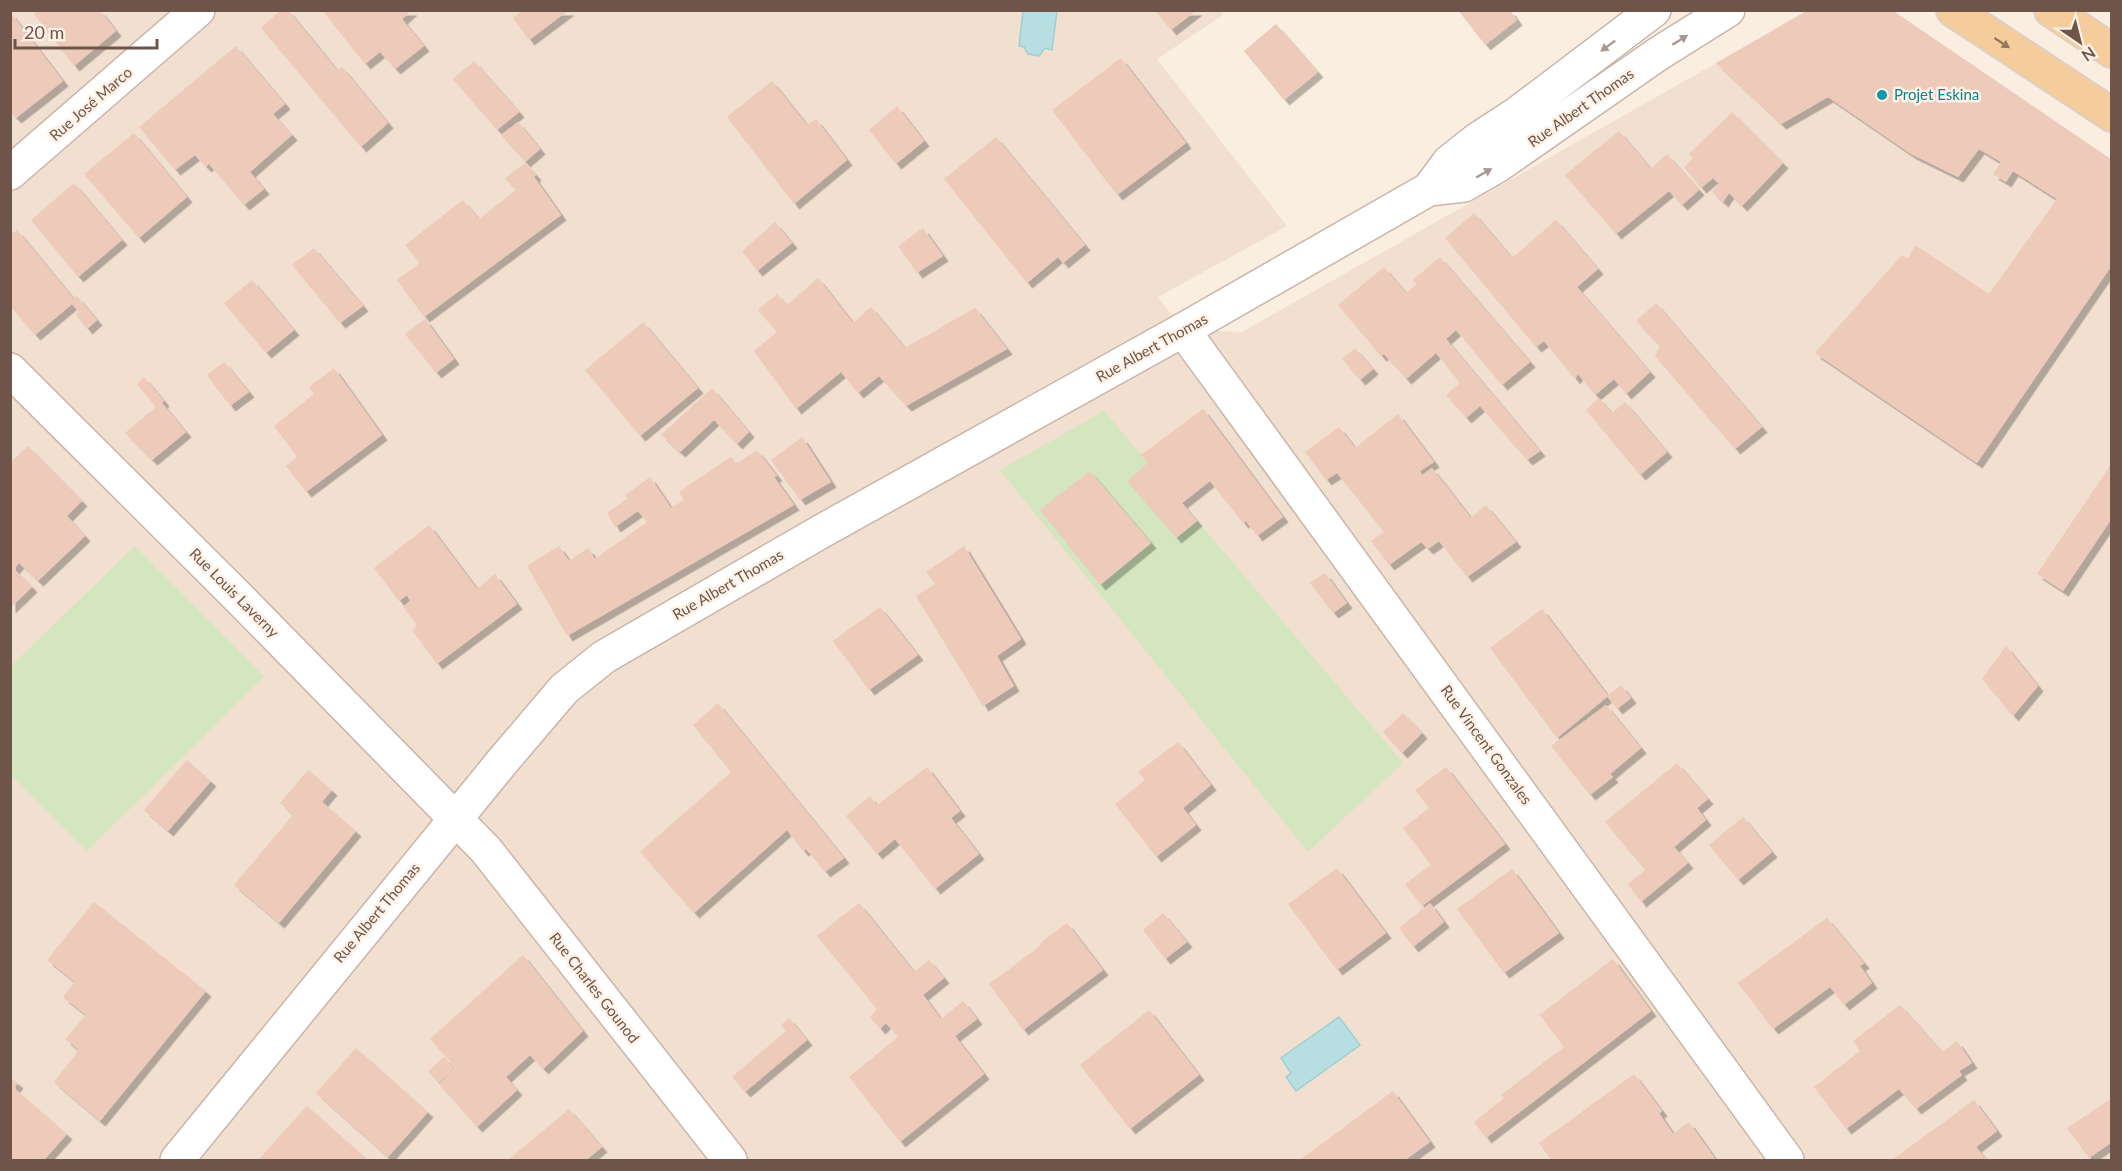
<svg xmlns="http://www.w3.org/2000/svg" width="2122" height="1171" viewBox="0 0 2122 1171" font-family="Lato,sans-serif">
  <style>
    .residential { fill: #f1dfcf }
    .green { fill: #d3e6c0 }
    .water { fill: #b7dfe1; stroke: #9ecfd2; stroke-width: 1.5 }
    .building { fill: #edcaba; filter: url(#shadow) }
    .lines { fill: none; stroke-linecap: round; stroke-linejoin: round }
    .minor-casing { stroke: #c9b5a9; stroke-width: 36 }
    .tertiary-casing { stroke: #c9b5a9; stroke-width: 36 }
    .primary-casing { stroke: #d7cfcc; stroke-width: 36 }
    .minor { stroke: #fff; stroke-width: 33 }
    .tertiary { stroke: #fff; stroke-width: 33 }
    .primary { stroke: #f5cd9c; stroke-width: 33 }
    .oneway { fill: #a99892 }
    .oneway2 { fill: #977863 }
    .culture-dot { fill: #0f9aa8; stroke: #fef2e6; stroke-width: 2 }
    .labels { text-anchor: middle; stroke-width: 5; stroke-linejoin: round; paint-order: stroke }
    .culture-label { font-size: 15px; fill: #0d838f; stroke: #fef2e6; text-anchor: start }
    .street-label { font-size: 15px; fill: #6f544a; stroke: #fef2e6 }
  </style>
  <defs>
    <filter id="shadow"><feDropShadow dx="5.5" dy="5.5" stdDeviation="0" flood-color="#0004"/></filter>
  </defs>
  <rect width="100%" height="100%" fill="#faeee0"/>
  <path class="residential" d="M10,11H1220L1223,15L1157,59L1287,226L1158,297L1183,330L1242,332L1808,11H1892L2111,159V1160H11Z"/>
  <path class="green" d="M1104,411L1403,763L1308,852L1000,470Z
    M135,546L264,677L87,851L11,775V666Z"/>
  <path class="water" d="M1023,11H1057L1052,50L1045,48L1039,56L1028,54L1024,47L1019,46Z
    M1339,1017L1360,1045L1296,1091L1286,1077L1291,1073L1281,1058Z"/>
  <path class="building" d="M38,10H100L116,31L74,66L34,14Z
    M281,10H288L337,70L342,67L388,123L361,147L261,28Z
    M322,10H412L402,19L424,46L395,69L380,52L365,64Z
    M523,10H569L529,40L513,18Z
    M1155,10H1197L1171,30Z
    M1458,10H1510L1517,20L1485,45Z
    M1808,10H1892L2112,160V269L2110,268L1977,463L1815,353L1902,255L1908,259L1915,245L1989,294L2057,199L2013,171L2006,182L1993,174L2001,162L1979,149L1958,177L1911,154L1828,97L1781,124L1716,63Z
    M10,12L63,81L16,118L10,112Z
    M1276,24L1318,72L1284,100L1244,51Z
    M236,46L285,104L273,114L292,135L250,172L264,189L244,205L209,164L206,167L195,155L175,170L139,127Z
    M1121,58L1186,143L1117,195L1052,110Z
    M474,61L519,112L497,130L453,79Z
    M772,81L807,125L816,119L847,160L794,204L727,117Z
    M897,106L924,141L896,164L869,130Z
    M1732,112L1783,163L1742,206L1729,193L1723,202L1712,192L1719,184L1713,178L1701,188L1684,167L1693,158L1689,154Z
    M518,122L540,149L525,162L501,135Z
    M1619,131L1651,169L1667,154L1699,190L1682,205L1669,191L1616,234L1565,175Z
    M134,133L187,197L139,238L84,174Z
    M996,137L1085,245L1063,263L1058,257L1027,283L944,179Z
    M525,163L536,175L534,177L561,215L424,317L397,280L420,263L405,245L463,200L479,219L516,190L505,178Z
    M74,183L122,240L78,277L31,220Z
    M1474,213L1512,258L1556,220L1598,269L1577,287L1650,372L1626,394L1614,379L1595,395L1578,374L1575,379L1544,341L1536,347L1445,238Z
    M775,222L792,243L757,271L742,251Z
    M923,228L943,256L917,273L898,246Z
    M17,230L74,299L77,296L97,320L87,329L76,315L79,312L72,304L35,335L10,306V235Z
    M314,248L363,306L340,323L292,265Z
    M1440,257L1530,362L1502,385L1456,330L1446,339L1540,451L1527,460L1480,406L1466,418L1446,395L1460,383L1436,353L1406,379L1384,354L1381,356L1338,305L1384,267L1406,293L1417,284L1413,280Z
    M818,278L853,323L871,307L905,348L975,308L1007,349L906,406L879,376L858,393L841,372L796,409L754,351L777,332L758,310L777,294L787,305Z
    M252,280L294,330L266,353L224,303Z
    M1656,303L1762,427L1735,449L1655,356L1660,346L1636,321Z
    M425,319L454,359L436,373L405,334Z
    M643,322L698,388L640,436L585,370Z
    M1355,348L1373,369L1360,380L1342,359Z
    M224,362L249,392L230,406L207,375Z
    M334,368L382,435L306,492L286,466L297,457L274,426L314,394L309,387Z
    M144,377L164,401L162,403L186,432L152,460L125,433L156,407L137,384Z
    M712,388L749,432L737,444L714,420L680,452L661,435Z
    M1599,398L1612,413L1625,402L1667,452L1640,475L1586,410Z
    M1203,409L1283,517L1257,536L1246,521L1243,523L1210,481L1182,503L1197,521L1176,538L1127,481L1148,463L1141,455Z
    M1398,414L1434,462L1420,471L1422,475L1432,468L1471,518L1486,505L1516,542L1467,577L1439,541L1428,549L1421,542L1389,565L1371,541L1384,532L1337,473L1326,480L1305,452L1339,427L1355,448Z
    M802,437L831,482L800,500L771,460Z
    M28,446L82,501L67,516L85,536L38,581L19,563L14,569L32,587L10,608V463Z
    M757,450L777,476L774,477L794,505L567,636L527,566L559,546L569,561L588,548L595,559L647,522L638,511L615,527L607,513L628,498L625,495L650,477L671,508L684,500L679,492L731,457L736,464Z
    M2112,463V518L2063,591L2037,574Z
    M1090,471L1151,543L1100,585L1040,510Z
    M429,525L477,589L495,574L517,604L437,664L412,630L417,625L403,607L410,601L407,595L399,601L374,568Z
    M964,546L1021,639L997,656L1014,686L983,706L916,596L935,584L926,572Z
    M1325,573L1347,603L1333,613L1310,583Z
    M880,607L918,655L869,690L833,641Z
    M1542,609L1608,696L1557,738L1490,648Z
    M2006,646L2038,686L2013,716L1982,679Z
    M1621,685L1631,698L1617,709L1607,696Z
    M718,703L844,858L825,872L806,849L803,851L787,830L694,913L640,852L731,772L693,725Z
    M1606,705L1641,748L1610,774L1613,777L1590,795L1551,746Z
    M1403,713L1422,733L1402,753L1383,732Z
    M1178,742L1211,785L1183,808L1196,825L1156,857L1115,804L1145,780L1138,772Z
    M187,760L211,781L168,831L144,810Z
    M1677,763L1708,799L1697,808L1706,820L1674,847L1688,863L1641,902L1628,884L1645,870L1605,822Z
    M927,767L960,811L951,818L979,854L935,889L895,839L877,854L846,816L870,796L877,805Z
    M1446,767L1505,844L1422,906L1405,884L1431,865L1403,828L1429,808L1415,790Z
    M308,770L332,790L322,802L356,831L279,923L234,885L293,815L280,803Z
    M1743,817L1772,852L1738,880L1709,845Z
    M1337,868L1386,933L1337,970L1288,904Z
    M1512,869L1559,933L1504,973L1457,909Z
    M94,902L206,991L100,1121L54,1082L79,1050L65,1039L86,1015L63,997L75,982L47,960Z
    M859,903L914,972L929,960L944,978L923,995L941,1019L963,1001L977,1019L955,1036L984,1074L900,1142L849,1077L898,1037L886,1023L880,1029L870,1017L877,1009L817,936Z
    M1430,903L1444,922L1413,947L1399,928Z
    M1163,913L1187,942L1165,959L1143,930Z
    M1827,918L1864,963L1860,966L1872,983L1844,1005L1830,987L1773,1029L1738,983Z
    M1067,923L1103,970L1023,1030L989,984L1035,950L1044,940Z
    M523,955L583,1031L543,1069L530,1055L506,1077L517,1090L477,1127L439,1084L451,1073L438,1083L428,1071L444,1057L455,1070L456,1068L430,1039Z
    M1613,959L1651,1011L1486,1138L1474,1122L1504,1098L1501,1095L1564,1047L1539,1014L1542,1013Z
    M1900,1005L1942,1052L1957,1041L1972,1063L1959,1071L1962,1075L1916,1109L1899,1089L1846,1129L1814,1087L1860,1051L1853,1041Z
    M1149,1010L1199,1075L1130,1129L1080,1065Z
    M789,1018L807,1040L745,1092L732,1077L786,1031L781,1025Z
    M356,1048L428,1112L388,1157L316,1093Z
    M1634,1074L1662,1111L1659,1113L1673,1134L1689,1122L1716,1160H1551L1539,1143Z
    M10,1077L18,1083L14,1088L67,1134L44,1160H10Z
    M1393,1091L1430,1142L1405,1160H1300Z
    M2112,1098V1142L2089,1158L2067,1128Z
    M1974,1100L1997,1131L1976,1147L1987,1160H1892Z
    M307,1106L368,1160H258Z
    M569,1109L602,1147L586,1160H508Z"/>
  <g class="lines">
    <defs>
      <path id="minor" d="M10,173L198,10
        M1183,330L1787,1160
        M10,370L240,599L486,850L730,1160"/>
      <path id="tertiary" d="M1429,189L1464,185L1497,166L1658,54L1728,10
        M177,1160L502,762L564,689L604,657L822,531L1183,330L1429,189L1449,162L1478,139L1518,113L1654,10"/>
      <path id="primary" d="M1953,10L2112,115
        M2051,10L2112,51"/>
    </defs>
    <use href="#minor" class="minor-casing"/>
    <use href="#tertiary" class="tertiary-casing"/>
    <use href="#primary" class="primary-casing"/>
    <use href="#minor" class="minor"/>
    <use href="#tertiary" class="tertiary"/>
    <use href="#primary" class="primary"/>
  </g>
  <defs><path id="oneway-solid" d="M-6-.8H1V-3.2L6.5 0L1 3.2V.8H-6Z" transform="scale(1.5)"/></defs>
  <g class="oneway">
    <use href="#oneway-solid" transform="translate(1680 40) rotate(-32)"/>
    <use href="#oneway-solid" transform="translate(1608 46) rotate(143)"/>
    <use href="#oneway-solid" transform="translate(1484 173) rotate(-30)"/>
  </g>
  <use class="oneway2" href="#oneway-solid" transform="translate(2002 43) rotate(33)"/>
  <circle class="culture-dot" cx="1882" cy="95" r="6"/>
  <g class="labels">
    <g class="culture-label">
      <text x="1894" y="100">Projet Eskina</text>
    </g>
    <g class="street-label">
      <text transform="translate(91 104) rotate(-41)" y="5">Rue José Marco</text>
      <text transform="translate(1581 108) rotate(-35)" y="5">Rue Albert Thomas</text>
      <text transform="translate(1152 348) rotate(-29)" y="5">Rue Albert Thomas</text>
      <text transform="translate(728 585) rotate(-30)" y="5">Rue Albert Thomas</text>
      <text transform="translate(234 593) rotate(45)" y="5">Rue Louis Laverny</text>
      <text transform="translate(1486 745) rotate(54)" y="5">Rue Vincent Gonzales</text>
      <text transform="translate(377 913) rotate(-50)" y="5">Rue Albert Thomas</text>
      <text transform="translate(594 988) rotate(52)" y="5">Rue Charles Gounod</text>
    </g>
  </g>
  <rect width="2122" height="1171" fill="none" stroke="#6f544a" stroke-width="24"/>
  <g transform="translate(2080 42) rotate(145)" stroke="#fef2e6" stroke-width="4.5" paint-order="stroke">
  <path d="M0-4.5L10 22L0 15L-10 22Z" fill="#6f544a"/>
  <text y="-9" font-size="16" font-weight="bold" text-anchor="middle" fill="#6f544a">N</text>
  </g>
  <path d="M15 39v9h142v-9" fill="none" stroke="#6f544a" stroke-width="3"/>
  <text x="24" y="39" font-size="18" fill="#6f544a" stroke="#fef2e6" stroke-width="4.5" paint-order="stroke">20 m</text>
</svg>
